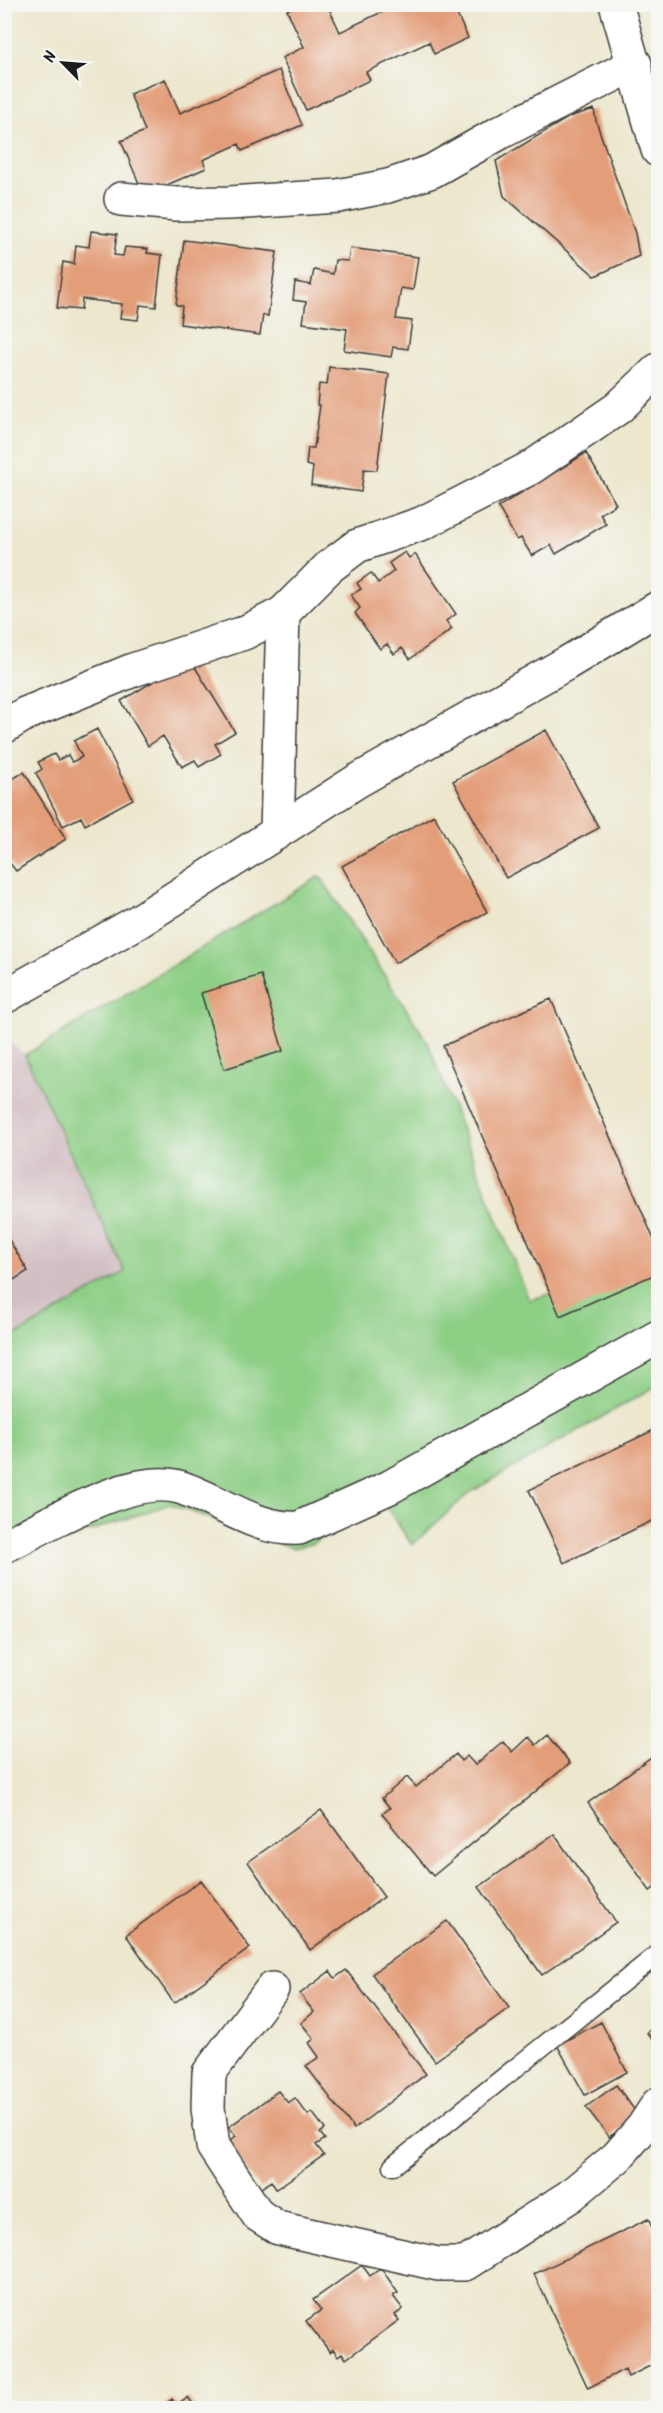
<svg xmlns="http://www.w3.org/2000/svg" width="663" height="2413" viewBox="0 0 663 2413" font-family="Kalam,sans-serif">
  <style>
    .industrial { fill: #d2bec3 }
    .green { fill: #8ecf86; stroke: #557651; stroke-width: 1.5 }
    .building { fill: #e39d79 }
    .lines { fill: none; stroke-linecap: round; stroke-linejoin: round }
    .service-casing { stroke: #3b3a37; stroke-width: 21 }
    .minor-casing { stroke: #3b3a37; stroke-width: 36 }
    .tertiary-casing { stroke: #3b3a37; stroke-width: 36 }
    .service { stroke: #fff; stroke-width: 18 }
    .minor { stroke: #fff; stroke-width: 33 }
    .tertiary { stroke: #fff; stroke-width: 33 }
  </style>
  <rect width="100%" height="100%" fill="#f6f6f2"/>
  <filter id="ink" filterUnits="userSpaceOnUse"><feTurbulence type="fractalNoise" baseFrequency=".0167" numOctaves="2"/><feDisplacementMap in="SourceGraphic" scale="12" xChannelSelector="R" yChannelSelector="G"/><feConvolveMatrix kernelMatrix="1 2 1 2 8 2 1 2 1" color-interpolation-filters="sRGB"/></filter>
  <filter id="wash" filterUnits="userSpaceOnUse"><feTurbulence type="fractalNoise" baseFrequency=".008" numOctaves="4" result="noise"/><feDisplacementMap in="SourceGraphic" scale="24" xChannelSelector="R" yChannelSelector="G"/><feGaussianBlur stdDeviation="1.35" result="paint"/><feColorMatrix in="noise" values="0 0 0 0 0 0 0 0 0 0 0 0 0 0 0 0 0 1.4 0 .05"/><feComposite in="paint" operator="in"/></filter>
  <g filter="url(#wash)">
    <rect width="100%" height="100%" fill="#ece7cd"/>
    <path class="industrial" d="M4,1038L25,1055L125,1272L5,1342Z"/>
    <path class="green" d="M320,876L427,1041L529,1300L658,1264V1385L469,1493L412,1545L383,1502L311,1544L293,1548L170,1504L57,1542L10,1562L4,1554V1342L125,1272L25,1055Z"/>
    <g id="blocks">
      <path class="building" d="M298,4H327L340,32L384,11L381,4H452L468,38L434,54L429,42L366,72L370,80L306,110L282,58L304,47L287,10Z
        M279,70L302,125L242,151L239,144L203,160L206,168L144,195L121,141L145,131L130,94L165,79L180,113Z
        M594,109L596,121L635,233L639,256L595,276L504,196L496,161L569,117Z
        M91,231L117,234L114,255L123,256L125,247L148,249L147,253L162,255L156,307L140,305L138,320L120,318L122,304L82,299L81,310L57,308L63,262L74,264L76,245L89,247Z
        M184,240L277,252L268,316L263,315L260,335L180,324L182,306L176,305Z
        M350,248L418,257L413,290L401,288L396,319L412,321L408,349L393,347L391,357L344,350L347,329L303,323L306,302L293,300L295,282L311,285L314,270L333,274L335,260L348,261Z
        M329,367L389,374L377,470L364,469L361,492L311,485L313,467L306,465L308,448H314L320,405H317L319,384L327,385Z
        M586,453L616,504L600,514L606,524L556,554L551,545L532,556L521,538L517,540L498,507Z
        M405,552L409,558L415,554L456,614L446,621L452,629L410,659L402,648L394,654L387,644L380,649L355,613L360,608L351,595L361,589L357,583L371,573L378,583L394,571L389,563Z
        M190,659L235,732L215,744L221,754L199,767L195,760L182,767L163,736L148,746L121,701Z
        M97,729L133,799L85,825L81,817L63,826L36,773L42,769L38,762L54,754L58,760L68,755L72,762L82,757L74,741Z
        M546,730L599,828L506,878L453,781Z
        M24,772L66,839L16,871L9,862L4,865V799L8,797L4,792V784Z
        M434,815L487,912L395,963L342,866Z
        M261,975L283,1051L224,1069L201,993Z
        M551,999L658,1249V1273L560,1316L443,1046Z
        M4,1232L28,1271L4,1286Z
        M658,1428V1518L564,1563L529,1490Z
        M547,1735L570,1763L433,1876L382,1814L390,1808L382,1798L407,1777L416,1787L456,1754L461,1761L467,1756L475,1765L503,1741L512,1752L528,1737L535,1745Z
        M658,1752V1885L650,1891L588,1803Z
        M321,1810L384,1897L310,1950L248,1862Z
        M554,1834L616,1922L542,1975L479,1887Z
        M201,1880L250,1948L174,2003L126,1935Z
        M447,1921L509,2008L435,2061L372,1974Z
        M346,1970L426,2074L354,2129L306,2066L319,2057L309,2043L314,2039L301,2023L314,2012L300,1994L330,1971L335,1978Z
        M601,2022L627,2072L585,2095L557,2045Z
        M658,2022V2045L647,2033Z
        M616,2085L639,2116L609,2137L586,2107Z
        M278,2091L288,2103L295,2098L308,2115L312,2112L325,2129L320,2133L325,2139L316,2145L324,2155L276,2189L271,2181L260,2189L226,2143L236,2136L229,2127Z
        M648,2219L658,2240V2362L628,2377L625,2369L588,2388L534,2274Z
        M362,2265L370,2276L381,2268L398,2293L393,2296L403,2309L395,2315L399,2320L346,2359L342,2353L338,2356L333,2349L330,2352L306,2321L321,2310L313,2300Z
        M188,2397L196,2408H160L172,2399L177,2406Z"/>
    </g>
  </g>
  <g filter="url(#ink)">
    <use href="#blocks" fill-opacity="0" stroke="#3b3a37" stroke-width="1.5"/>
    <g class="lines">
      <defs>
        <path id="service" d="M393,2166L658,1954"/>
        <path id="minor" d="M121,199L176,204L230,203L338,196L388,186L432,171L501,132L635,64
          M4,727L25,714L133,670L244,633L283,613L329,567L357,546L423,523L532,467L618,408L658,370
          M277,833L283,613
          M4,997L139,921L357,781L567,663L658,608
          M4,1546C49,1525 130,1473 179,1487C218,1499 256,1531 299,1528L390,1487L658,1337
          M272,1989L209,2073L208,2108L213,2146L258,2215L278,2228L438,2264H465L570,2196L617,2157L643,2127L658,2104"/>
        <path id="tertiary" d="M616,4L658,150"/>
      </defs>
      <use href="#service" class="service-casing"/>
      <use href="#minor" class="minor-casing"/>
      <use href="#tertiary" class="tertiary-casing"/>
      <use href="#service" class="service"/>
      <use href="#minor" class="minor"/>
      <use href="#tertiary" class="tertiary"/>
    </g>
  </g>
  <rect width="663" height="2413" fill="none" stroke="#f6f6f2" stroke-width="24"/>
  <g transform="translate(63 63) rotate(295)" stroke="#f6f6f2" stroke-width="4.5" paint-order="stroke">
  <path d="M0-4.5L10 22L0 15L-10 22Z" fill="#1c1c1c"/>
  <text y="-9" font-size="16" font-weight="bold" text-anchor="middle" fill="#1c1c1c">N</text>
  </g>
</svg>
